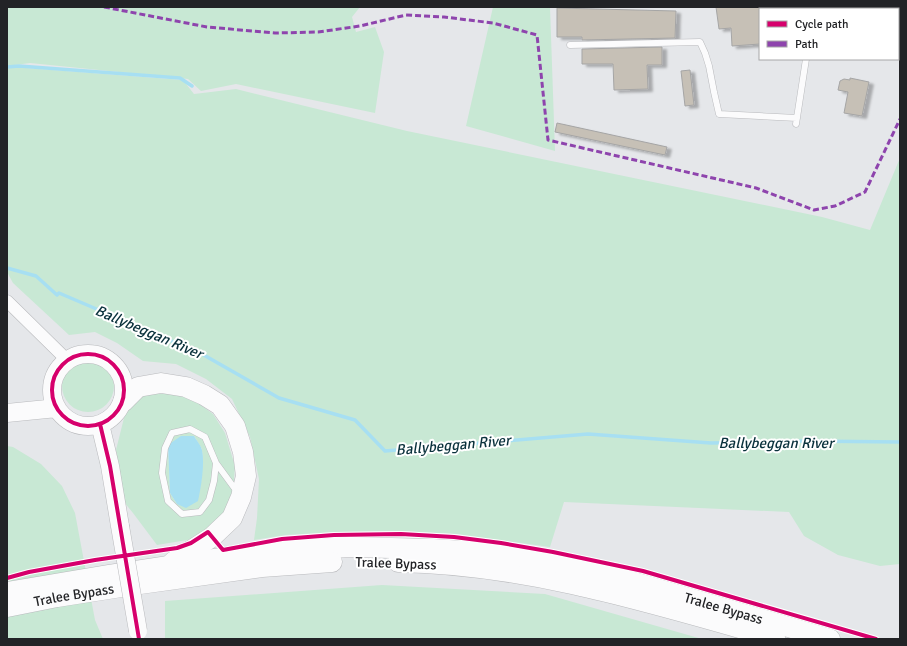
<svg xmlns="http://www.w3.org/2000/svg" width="907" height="646" viewBox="0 0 907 646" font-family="Signika,sans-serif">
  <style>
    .green { fill: #c8e8d4; fill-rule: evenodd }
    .water { fill: #a7dff2 }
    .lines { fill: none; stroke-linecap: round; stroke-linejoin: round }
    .stream { stroke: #a7dff2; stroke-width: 3.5 }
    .building { fill: #c6c0b6; stroke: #a5a5a5; filter: url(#shadow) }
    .lane-casing { stroke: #b9babd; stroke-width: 7 }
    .street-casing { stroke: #b9babd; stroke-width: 13 }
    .secondary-casing { stroke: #b9babd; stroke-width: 19 }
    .primary-casing { stroke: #b9babd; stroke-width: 21 }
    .lane { stroke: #fbfbfc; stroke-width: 6 }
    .street { stroke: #fbfbfc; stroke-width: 12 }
    .secondary { stroke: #fbfbfc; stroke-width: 18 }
    .primary { stroke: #fbfbfc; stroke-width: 20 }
    .secondary-bridge-casing { stroke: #b9babd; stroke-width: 19; stroke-linecap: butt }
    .secondary-bridge { stroke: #fbfbfc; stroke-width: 18 }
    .quiet { stroke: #8e44ad; stroke-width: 3; stroke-dasharray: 6 3; stroke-linecap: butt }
    .cycleway-casing { stroke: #fff; stroke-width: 6 }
    .cycleway { stroke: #d6006c; stroke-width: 4 }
    .labels { text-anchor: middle; stroke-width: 4; stroke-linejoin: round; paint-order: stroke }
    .street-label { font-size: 14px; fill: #222326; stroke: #fff }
    .water-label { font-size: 15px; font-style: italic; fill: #0a313c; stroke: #fff }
  </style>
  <defs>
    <filter id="shadow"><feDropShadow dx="4.5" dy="2.5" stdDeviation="1" flood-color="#0004"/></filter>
  </defs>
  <rect width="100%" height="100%" fill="#e5e7ea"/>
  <path class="green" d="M7,7H360L352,17L356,32L375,27L384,52L375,113L236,84L201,91L188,79L30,63L7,66Z
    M493,7H550L555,151L466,126Z
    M13,67L183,80L194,94L236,89L407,131L822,217L870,230L900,158V564L880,566L838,555L804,536L789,512L564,502L550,547L457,534L400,531L336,532L286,535L254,540L257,518L259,479L250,437L232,399L206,379L176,364L143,361L117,343L95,332L69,335L13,283L7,272V68Z
    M62 386a26 26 0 1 1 52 0a26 26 0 1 1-52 0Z
    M142,392L174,394L194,400L213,414L225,433L235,466L233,494L223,517L193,539L157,545L133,513L124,502L116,450L125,414ZM194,436L202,449L203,465L177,504L170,493L168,445Z
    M7,446L13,447L41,464L62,486L75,513L95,620L103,639H7Z
    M382,585L545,594L702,639H165V601Z"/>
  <path class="water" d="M181,436H194C196,440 201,445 202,450C205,464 201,487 198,501L186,508L177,504L170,493L168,445Z"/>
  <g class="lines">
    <path class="stream" d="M7,67L19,66L180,78L192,86
      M7,268L36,276L57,295L59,293L202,354L279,398L355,420L385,451L588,434L711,443L806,441L900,442"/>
  </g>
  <path class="building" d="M716,7H760V44L732,46L731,28L719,29Z
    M557,8L676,11L675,38L582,40V37H557Z
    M662,47V65H647L648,89L614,90L613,64H582V49Z
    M690,70L694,105L685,106L681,71Z
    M850,78L869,82L862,116L844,113L848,92L838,90L840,81L844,79L850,80Z
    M557,123L667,147L665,155L555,132Z"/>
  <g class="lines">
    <defs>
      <path id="lane" d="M855,9L860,7
        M570,45L700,42L705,53L709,66L714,92L719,114L797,118
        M796,124L806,59
        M216,463L214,481L209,500L200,512L182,514L168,501L162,473L165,448L172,433L190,429L205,437L216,463L238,493"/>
      <path id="street" d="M7,301L67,360"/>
      <path id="secondary" d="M52 390a36 36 0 1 1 72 0a36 36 0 1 1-72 0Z
        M7,413L57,408
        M100,424L110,466L120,526"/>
      <g id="primary">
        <path d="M123,402L138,387L161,383L186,387L204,395L220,405L235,426L243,452L246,476L241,497L232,518L212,537L173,562"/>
        <path d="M398,562C527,564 652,603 775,638"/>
        <path id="s1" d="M7,592L108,575L260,552L350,547L433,549L496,553L546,560L600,573L644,585L830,639"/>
        <path id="s2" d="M7,607L57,597L140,584L262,567L332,562"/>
      </g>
    </defs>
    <use href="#lane" class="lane-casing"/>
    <use href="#street" class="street-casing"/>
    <use href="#secondary" class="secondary-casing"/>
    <use href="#primary" class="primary-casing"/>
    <use href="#lane" class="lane"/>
    <use href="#street" class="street"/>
    <use href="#secondary" class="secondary"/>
    <use href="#primary" class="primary"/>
    <defs>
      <path id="secondary-bridge" d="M120,526L138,631"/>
    </defs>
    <use href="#secondary-bridge" class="secondary-bridge-casing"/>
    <use href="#secondary-bridge" class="secondary-bridge"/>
    <path class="quiet" d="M104,7L207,27L275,33L318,32L360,26L406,15L444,17L493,23L537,35L548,140L756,188L814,210L835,206L865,192L900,119"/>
    <defs>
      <path id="cycleway" d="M52 390a36 36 0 1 1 72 0a36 36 0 1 1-72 0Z
        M100,424L110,466L139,639
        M7,578L29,572L95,560L177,548L191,543L208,532L223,550L282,539L334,535L401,534L454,537L501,543L553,552L643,571L876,639"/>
    </defs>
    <use href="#cycleway" class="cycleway-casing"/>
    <use href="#cycleway" class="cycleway"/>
  </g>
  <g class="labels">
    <g class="street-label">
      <text transform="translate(396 563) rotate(2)" y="5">Tralee Bypass</text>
      <text dy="5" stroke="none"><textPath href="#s2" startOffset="68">Tralee Bypass</textPath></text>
      <text dy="5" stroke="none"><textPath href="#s1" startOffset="727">Tralee Bypass</textPath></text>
    </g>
    <g class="water-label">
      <text transform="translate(149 332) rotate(23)" y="5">Ballybeggan River</text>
      <text x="776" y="448">Ballybeggan River</text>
      <text transform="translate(453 445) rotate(-5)" y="5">Ballybeggan River</text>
    </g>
  </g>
  <rect width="907" height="646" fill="none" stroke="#222326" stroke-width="16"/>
  <rect x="759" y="8" width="140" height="52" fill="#ffffff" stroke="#a7a7a8"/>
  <rect x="767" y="21" width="20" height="6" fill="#d6006c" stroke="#a7a7a8"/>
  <text x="795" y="28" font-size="12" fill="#222326">Cycle path</text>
  <rect x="767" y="41" width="20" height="6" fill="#8e44ad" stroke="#a7a7a8"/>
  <text x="795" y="48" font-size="12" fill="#222326">Path</text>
</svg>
